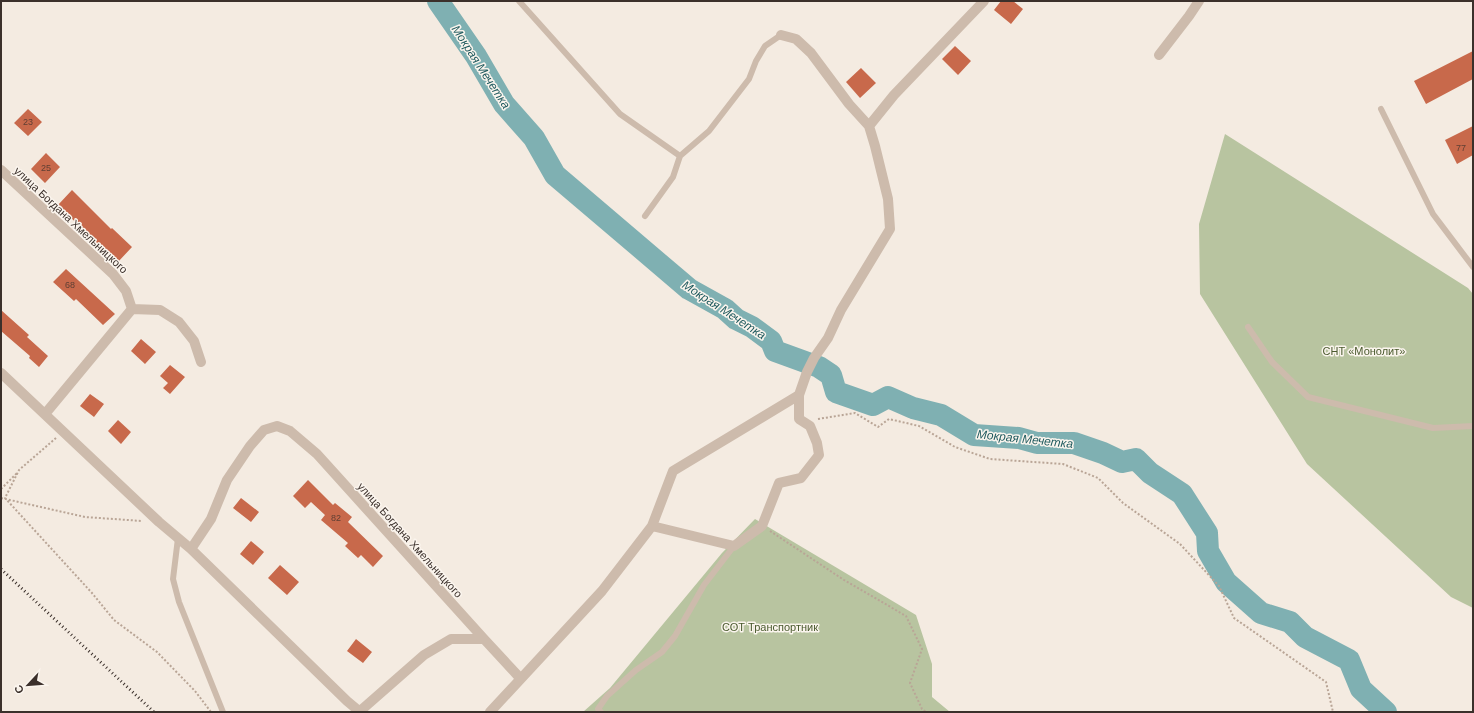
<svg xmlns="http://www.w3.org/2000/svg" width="1474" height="713" viewBox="0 0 1474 713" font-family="Helvetica,sans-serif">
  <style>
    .green { fill: #b8c4a0 }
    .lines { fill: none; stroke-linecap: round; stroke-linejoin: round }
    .river { stroke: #7fb0b2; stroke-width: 22 }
    .building { fill: #c8694b }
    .path { stroke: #b9a596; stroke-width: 2; stroke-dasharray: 2 2; stroke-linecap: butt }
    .service { stroke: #cdbbac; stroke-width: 6 }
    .minor { stroke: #cdbbac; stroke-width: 10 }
    .rail { stroke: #3b302b; stroke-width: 3; stroke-dasharray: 1 3; stroke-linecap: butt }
    .labels { text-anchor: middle; stroke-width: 3; stroke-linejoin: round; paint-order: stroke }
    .number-label { font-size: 9px; fill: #5e3e33 }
    .street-label { font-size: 11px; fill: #3b302b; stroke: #fbf5ee }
    .park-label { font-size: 11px; fill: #4a5a2e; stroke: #fbf5ee }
    .water-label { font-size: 12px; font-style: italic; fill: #1f5a5e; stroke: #fbf5ee }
  </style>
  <rect width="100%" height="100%" fill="#f4ebe1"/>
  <path class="green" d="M1225,134L1468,288L1473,294V608L1451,597L1307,464L1200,294L1199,224Z
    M755,519L916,615L932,664V697L950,712H583L610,688L722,553Z"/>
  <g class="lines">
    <path class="river" d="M438,1L476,56L504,104L534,138L555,175L689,289L725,309L736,319L752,327L771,341L775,351L819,367L831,375L836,392L873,405L888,397L913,408L941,415L974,435L1019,438L1037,443H1074L1103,453L1122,462L1136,459L1150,473L1182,494L1207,533L1208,551L1226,582L1261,613L1290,622L1305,637L1349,660L1361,689L1386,712"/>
  </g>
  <path class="building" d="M1001,1H1013L1023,9L1011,24L994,10Z
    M955,46L971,61L958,75L942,59Z
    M1473,51V79L1426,104L1414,81Z
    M861,68L876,83L860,98L846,82Z
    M28,109L42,122L28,136L14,123Z
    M1473,126V155L1457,164L1445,140Z
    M46,153L60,167L45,183L31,169Z
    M72,190L111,229L112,228L132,247L117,263L58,205Z
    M66,269L115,314L103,325L76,299L74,301L53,282Z
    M1,310L29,335L27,337L48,356L39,367L29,358L30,356L1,331Z
    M141,339L156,352L145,364L131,351Z
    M170,365L185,377L170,394L163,388L168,383L160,376Z
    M90,394L104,404L94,417L80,406Z
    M118,420L131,432L121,444L108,431Z
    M308,480L333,505L335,503L352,517L348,522L383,556L373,567L361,555L358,558L345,546L348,543L321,520L325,515L311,502L305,508L293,496Z
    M241,498L259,512L251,522L233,508Z
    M251,541L264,552L253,565L240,554Z
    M280,565L299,582L287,595L268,578Z
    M356,639L372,652L363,663L347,651Z"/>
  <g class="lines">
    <path class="path" d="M818,419L855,413L878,427L889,419L919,426L955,447L990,459L1063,464L1098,478L1123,503L1180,544L1219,586L1234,618L1326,682L1333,712
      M56,438L19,470L5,498L92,593L114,620L157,652L195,691L211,712
      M1,489L17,473
      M1,498L85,517L142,521
      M770,531L844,580L906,616L922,649L910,683L922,709L926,712"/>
    <path class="service" d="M519,1L620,114L680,156
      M1381,109L1433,214L1473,267
      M645,216L673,177L680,156L709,131L749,79L756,61L765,46L781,35
      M1248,327L1272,362L1308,397L1433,428L1473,426
      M178,538L173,579L179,602L223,712
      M601,712L598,709L607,696L636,670L662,652L675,636L704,585L734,546"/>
    <path class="minor" d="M781,35L796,39L811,53L849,104L869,126
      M1159,55L1189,16L1199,1
      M1,170L113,274L126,291L132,309L160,310L179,322L194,341L201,362
      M1,373L159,522L191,549L347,701L359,711
      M45,414L132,309
      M652,526L734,546L762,526L779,483L801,478L819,455L817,443L810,426L799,419V395L807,372L814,358L828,338L841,310L890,229L888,199L875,146L869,126L894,95L984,1
      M191,549L211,519L227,480L250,446L264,430L277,426L290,431L317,454L484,639L520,678
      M359,712L424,655L451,639H484
      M490,712L602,591L652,526L673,471L799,395"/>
    <path class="rail" d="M1,569L154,712"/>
  </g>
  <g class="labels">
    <g class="number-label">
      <text x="28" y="125">23</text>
      <text x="1461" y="151">77</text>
      <text x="46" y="171">25</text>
      <text x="70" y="288">68</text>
      <text x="336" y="521">82</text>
    </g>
    <g class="street-label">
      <text transform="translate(71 220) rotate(43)" y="4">улица Богдана Хмельницкого</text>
      <text transform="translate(410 540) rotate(48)" y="4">улица Богдана Хмельницкого</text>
    </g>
    <g class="park-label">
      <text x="1364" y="355">СНТ «Монолит»</text>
      <text x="770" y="631">СОТ Транспортник</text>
    </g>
    <g class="water-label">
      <text transform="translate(481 67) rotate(57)" y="4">Мокрая Мечетка</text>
      <text transform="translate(724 310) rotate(33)" y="4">Мокрая Мечетка</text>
      <text transform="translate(1025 439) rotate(6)" y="4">Мокрая Мечетка</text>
    </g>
  </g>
  <rect width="1474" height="713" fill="none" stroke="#3b302b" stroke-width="4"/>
  <g transform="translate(28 685) rotate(244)" stroke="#fbf5ee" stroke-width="3" paint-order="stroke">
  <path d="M0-3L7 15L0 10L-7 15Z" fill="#3b302b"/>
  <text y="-6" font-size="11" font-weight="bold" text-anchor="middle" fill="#3b302b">С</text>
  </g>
</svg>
